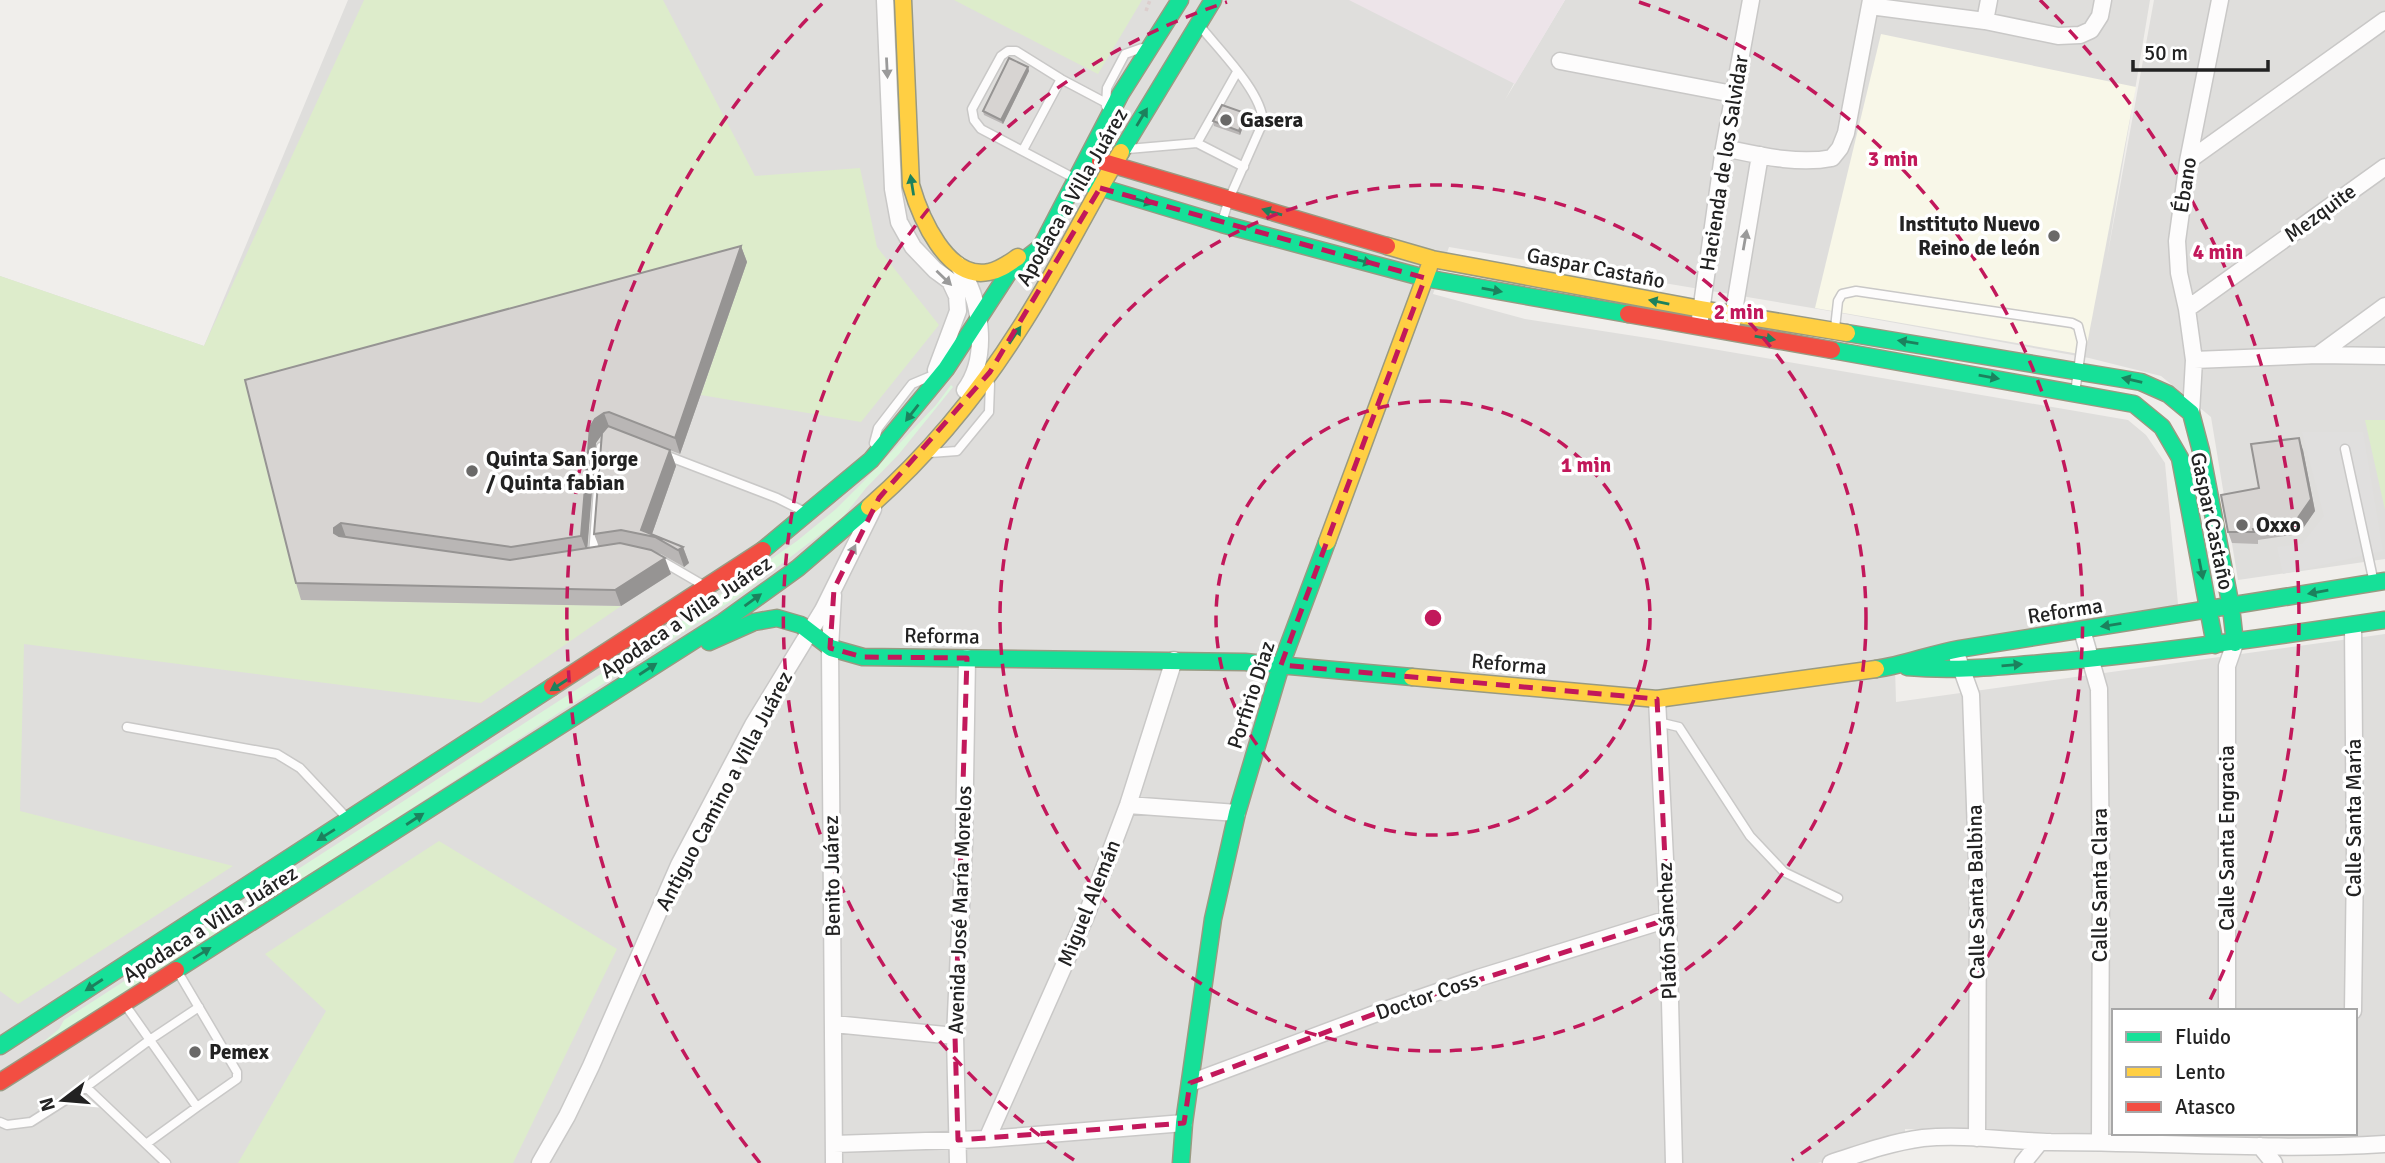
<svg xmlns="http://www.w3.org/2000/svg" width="2385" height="1163" viewBox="0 0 2385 1163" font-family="Signika,sans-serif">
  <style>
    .residential { fill: #dfdedc; fill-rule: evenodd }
    .industrial { fill: #ede4e9 }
    .education { fill: #f8f7e8 }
    .grass { fill: #ddeccb }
    .park { fill: #daf5da }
    .parking { fill: #e0dfde }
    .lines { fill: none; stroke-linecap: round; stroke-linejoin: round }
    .lane-casing { stroke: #c9c8c7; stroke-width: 11 }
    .street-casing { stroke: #c9c8c7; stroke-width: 19 }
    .fast-casing { stroke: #999a82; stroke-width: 19 }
    .slow-casing { stroke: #999a82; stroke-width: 19 }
    .jam-casing { stroke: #999a82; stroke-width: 19 }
    .path { stroke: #dccecd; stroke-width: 3.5; stroke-dasharray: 3.5 3.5; stroke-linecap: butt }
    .lane { stroke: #fdfcfc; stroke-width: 8 }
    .street { stroke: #fdfcfc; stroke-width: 16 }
    .fast { stroke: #16e098; stroke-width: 16 }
    .slow { stroke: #ffcf43; stroke-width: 16 }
    .jam { stroke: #f24e42; stroke-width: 16 }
    .wall { fill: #b9b6b5; fill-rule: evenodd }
    .shaded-wall { fill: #969493 }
    .building { fill: #d7d4d2; stroke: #969493; stroke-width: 2 }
    .oneway { fill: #9a9a9a }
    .oneway2 { fill: #1c815d }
    .marked { fill: none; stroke: #c2185b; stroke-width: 5; stroke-dasharray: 14 9; stroke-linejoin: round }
    .ring { fill: none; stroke: #c2185b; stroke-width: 3.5; stroke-dasharray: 12 9 }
    .poi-dot { fill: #6a6968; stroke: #fff; stroke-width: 2.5 }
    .labels { text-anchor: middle; stroke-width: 7; stroke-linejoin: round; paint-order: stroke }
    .poi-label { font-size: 21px; font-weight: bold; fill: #222; stroke: #fff; text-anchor: start }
    .street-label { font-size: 21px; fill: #222; stroke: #fff }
    .centre { fill: #c2185b; stroke: #fff; stroke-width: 3.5 }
    .ring-label { font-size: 21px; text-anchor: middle; font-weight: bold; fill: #c2185b; stroke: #fff; stroke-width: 7; stroke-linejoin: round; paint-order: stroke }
  </style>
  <rect width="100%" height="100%" fill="#f0eeeb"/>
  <path class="residential" d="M348,0H1559L1505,100L1565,0H2150L2107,258L2154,0H2385V559L2238,580L2211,417L2161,376L2089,358L1818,309L1449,247L1433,294L1525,319L1654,339L2128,420L2146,435L2165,463L2179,615L1895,666L1896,702L2385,634V1135L2379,1140L1905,1129V1136L1818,1163H0V276L204,346ZM2114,1011H2355V1133H2114Z"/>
  <path class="industrial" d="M1349,0H1565L1515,84Z"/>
  <path class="education" d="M1881,34L2136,87L2085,355L1815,308Z"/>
  <path class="grass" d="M364,0H663L755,176L860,168L877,247L939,325L861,422L701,395L746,262L302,600L621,606L481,703L24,644L20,811L233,866L18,1004L0,991V276L204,346Z
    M954,0H1142L1098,74Z
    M2365,420H2385V510Z
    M439,841L617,949L513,1163H238L326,1011L265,954Z"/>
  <path class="park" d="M951,385L953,387L899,454L866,488L843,517L742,594L14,1066L59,1029L64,1020L678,624L797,541L836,509L863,482L936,405Z"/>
  <path class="parking" d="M2302,432H2363L2383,551L2283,574L2277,547L2302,544L2324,516Z"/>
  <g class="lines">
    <defs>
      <path id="lane" d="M1200,26C1219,50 1262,92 1263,122L1229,199L1222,222
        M1106,106L1107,88L1125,54L1142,48
        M1197,143L1244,167
        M1128,149L1197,143L1237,72
        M1023,150L1061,79
        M1072,177L981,129L974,120L972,109L1001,56L1008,51H1016L1061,79L1112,106
        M1835,328L1838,301L1842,294L1856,291L2072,323L2078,326L2082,342L2075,393
        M874,443L878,428L912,384L931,376
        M2345,449L2374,583
        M930,453L957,451L989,412L990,384
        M665,455L777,498L805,512
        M593,556L601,447
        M660,560L703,585
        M1658,722L1679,727L1750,836L1784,872L1838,898
        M127,727L277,754L300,768L347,818
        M126,1006L197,1107L237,1079V1072L178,972
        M86,1087L166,1163
        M0,1122L7,1125L31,1122L86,1087L151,1039L199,1007
        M146,1144L197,1107"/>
      <path id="street" d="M885,0L893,189L899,222L913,247L935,270L950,281L957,296L958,311L936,370
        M1870,6L1985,21L2058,36L2080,35L2091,30L2100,16L2103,0
        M1985,21L1989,0
        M1560,61L1733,94
        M1724,148C1758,155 1797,165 1832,158L1840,148L1846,133L1871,0
        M2188,161L2385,20
        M958,265C981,298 990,356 965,390
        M2187,309L2385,167
        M1700,319L1724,148L1751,0
        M1732,323L1760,155
        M2318,355L2385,306
        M2194,360L2318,355L2385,356
        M2191,413L2194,360L2187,309L2179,273L2177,241L2188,161L2220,0
        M833,595L830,648L834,1163
        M2353,625L2355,860L2353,1011
        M2082,630L2099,689L2101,872L2100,1142
        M1958,659L1971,695L1978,889L1977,1138
        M1657,699L1668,919L1674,1163
        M1128,805L1237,813
        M2227,1011V666L2235,643
        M834,1024L955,1036
        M1190,1083L1385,1010L1478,978L1668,919
        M987,1139L1086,916L1128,805L1174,660
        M834,1144L987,1139L1184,1123
        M2260,1146L2274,1163
        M540,1163L567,1116L591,1066L679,865L753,725L823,610L873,509
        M958,1163L955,1036L964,843L967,658
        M1831,1163C1861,1153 1892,1142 1923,1138C1965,1134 2008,1141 2051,1142C2162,1142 2274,1151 2385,1144
        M2023,1163L2040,1142"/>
      <path id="fast" d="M1121,152L1213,0
        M1086,183L1222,224L1425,278L1628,314
        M1847,333L2141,382L2168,394L2191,413L2201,451L2231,607L2235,643
        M1832,350L2134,404L2162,427L2180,458L2215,645
        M763,550L871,460L946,369L1009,272L1041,247L1120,95L1180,0
        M709,642L754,622L777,618L801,625L831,648L863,657L1245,662L1412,677
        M1907,667C1961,672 2014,665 2067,661C2173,651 2279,636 2385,620
        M1876,669C1904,665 1931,654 1959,649C2101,625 2243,605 2385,581
        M176,970L723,622L798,568L869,507
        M0,1046L552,687
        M1181,1163L1184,1123L1213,919L1237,813L1281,665L1327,542"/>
      <path id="slow" d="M903,0L911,185C920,216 947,281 989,272C1000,270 1009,263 1018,257
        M1387,246L1432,259L1701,309L1847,333
        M869,507C927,456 979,393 1020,328C1057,271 1086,210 1121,152
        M1327,542L1429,267
        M1412,677L1657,699L1876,669"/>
      <path id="jam" d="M1100,161L1387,246
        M1628,314L1832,350
        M552,687L763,550
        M0,1082L176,970"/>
    </defs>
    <use href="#lane" class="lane-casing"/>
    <use href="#street" class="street-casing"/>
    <use href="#fast" class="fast-casing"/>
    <use href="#slow" class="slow-casing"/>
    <use href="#jam" class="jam-casing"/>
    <path class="path" d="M1146,11L1150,0"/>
    <use href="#lane" class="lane"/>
    <use href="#street" class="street"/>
    <use href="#fast" class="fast"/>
    <use href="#slow" class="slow"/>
    <use href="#jam" class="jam"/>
  </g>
  <path class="wall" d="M1028,67L1029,71L1003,124L984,115L983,111Z
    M1245,113L1246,118L1240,135L1214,126L1213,121Z
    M741,246L747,262L680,454L623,432L670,450L676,466L652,534L683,547L689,563L684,567L661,554L655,553L671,574L621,606L301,600L296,583L245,380ZM601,436L594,534L599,547L587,548L596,443Z
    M2303,450L2315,511L2299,534L2258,540V544L2232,543L2228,532L2259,488Z"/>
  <path class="shaded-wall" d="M1028,67L1029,71L1003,124L1001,120Z
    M1245,113L1246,118L1240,135L1239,131Z
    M741,246L747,262L680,454L675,438Z
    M604,413L610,429L601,436L596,443L587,552L581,536L590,427L595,419Z
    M2299,438L2303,450L2315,511L2299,534L2295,522Z
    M670,450L676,466L651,537L641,530Z
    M341,523L347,540L340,544L334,533V528Z
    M683,547L689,563L684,567L678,550Z
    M665,558L671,574L621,606L615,590Z"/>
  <path class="building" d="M1009,58L1028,67L1001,120L983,111Z
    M1222,105L1245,113L1239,131L1213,121Z
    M741,246L675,438L609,412L604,413L595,419L590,427L581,536L511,547L341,523L334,528V533L339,536L510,560L620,543L651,550L665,558L615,590L296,583L245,380Z
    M608,426L670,450L641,530L683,547L678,550L655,537L621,530L594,534L602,433Z
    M2299,438L2311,499L2295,522L2253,529L2254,532H2228L2221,495L2259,488L2251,444Z"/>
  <defs><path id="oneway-solid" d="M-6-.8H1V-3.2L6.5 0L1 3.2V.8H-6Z" transform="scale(1.75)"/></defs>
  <g class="oneway">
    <use href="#oneway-solid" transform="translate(887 68) rotate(87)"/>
    <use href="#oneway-solid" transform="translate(1745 240) rotate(-80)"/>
    <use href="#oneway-solid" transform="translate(944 278) rotate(44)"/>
    <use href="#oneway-solid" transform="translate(851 554) rotate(-63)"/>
  </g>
  <g class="oneway2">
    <use href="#oneway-solid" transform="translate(1142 117) rotate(-59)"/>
    <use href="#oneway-solid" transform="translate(912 185) rotate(-99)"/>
    <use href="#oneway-solid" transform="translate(1143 201) rotate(16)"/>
    <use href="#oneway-solid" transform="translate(1272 212) rotate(-164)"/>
    <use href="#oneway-solid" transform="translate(1362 261) rotate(15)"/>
    <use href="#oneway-solid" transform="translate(1492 290) rotate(10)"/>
    <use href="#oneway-solid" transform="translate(1659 302) rotate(-169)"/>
    <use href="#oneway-solid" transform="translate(1015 335) rotate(-56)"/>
    <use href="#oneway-solid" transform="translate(1765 338) rotate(10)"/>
    <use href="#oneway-solid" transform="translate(1908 342) rotate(-171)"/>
    <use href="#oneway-solid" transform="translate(1989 377) rotate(10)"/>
    <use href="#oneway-solid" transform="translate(2132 380) rotate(-167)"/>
    <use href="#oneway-solid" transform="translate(912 413) rotate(128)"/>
    <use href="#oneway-solid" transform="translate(2201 569) rotate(79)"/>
    <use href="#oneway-solid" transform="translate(2318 592) rotate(170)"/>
    <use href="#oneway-solid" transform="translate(753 600) rotate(-36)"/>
    <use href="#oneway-solid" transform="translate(2111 625) rotate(171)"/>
    <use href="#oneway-solid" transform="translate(2012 665) rotate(-5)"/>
    <use href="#oneway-solid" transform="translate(648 669) rotate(-33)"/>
    <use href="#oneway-solid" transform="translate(559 685) rotate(147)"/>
    <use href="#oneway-solid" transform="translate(415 819) rotate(-33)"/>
    <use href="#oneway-solid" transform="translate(326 835) rotate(148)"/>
    <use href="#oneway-solid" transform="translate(202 953) rotate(-32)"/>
    <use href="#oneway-solid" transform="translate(94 985) rotate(147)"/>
  </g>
  <path class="marked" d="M1100,188L1425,278L1281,665L1657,699L1668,919L1385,1010L1190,1083L1184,1123L958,1140L955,1036L967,658L863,657L830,648L834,589L879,498L990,372Z"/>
  <g class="ring">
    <circle cx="1433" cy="618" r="217"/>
    <circle cx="1433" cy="618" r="433"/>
    <path d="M1074 1160A650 650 0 0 1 1227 2M1639 2A650 650 0 0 1 1792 1160"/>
    <path d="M760 1163A866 866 0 0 1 826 0M2040 0A866 866 0 0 1 2208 1004"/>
  </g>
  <g class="poi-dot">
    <circle cx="1226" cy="120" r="7"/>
    <circle cx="2054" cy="236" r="7"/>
    <circle cx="472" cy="471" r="7"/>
    <circle cx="2242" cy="525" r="7"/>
    <circle cx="195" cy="1052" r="7"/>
  </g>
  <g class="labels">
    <g class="poi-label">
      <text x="1240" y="127">Gasera</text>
      <text x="2040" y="231" text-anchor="end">Instituto Nuevo<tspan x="2040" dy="24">Reino de león</tspan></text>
      <text x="486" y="466">Quinta San jorge<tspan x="486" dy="24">/ Quinta fabian</tspan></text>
      <text x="2256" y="532">Oxxo</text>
      <text x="209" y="1059">Pemex</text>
    </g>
    <g class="street-label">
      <text transform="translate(1724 163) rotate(-81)" y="7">Hacienda de los Salvidar</text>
      <text transform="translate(2185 185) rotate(-81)" y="7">Ébano</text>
      <text transform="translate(1072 197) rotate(-60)" y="7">Apodaca a Villa Juárez</text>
      <text transform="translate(2320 213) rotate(-36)" y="7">Mezquite</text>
      <text transform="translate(1596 268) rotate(11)" y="7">Gaspar Castaño</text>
      <text transform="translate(2212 521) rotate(78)" y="7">Gaspar Castaño</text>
      <text transform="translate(2065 611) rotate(-9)" y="7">Reforma</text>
      <text transform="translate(686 617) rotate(-34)" y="7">Apodaca a Villa Juárez</text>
      <text transform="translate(942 636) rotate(1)" y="7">Reforma</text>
      <text transform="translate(1509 664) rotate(5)" y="7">Reforma</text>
      <text transform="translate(1251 695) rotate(-72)" y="7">Porfirio Díaz</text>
      <text transform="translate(724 791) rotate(-62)" y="7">Antiguo Camino a Villa Juárez</text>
      <text transform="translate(2354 818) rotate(-90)" y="7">Calle Santa María</text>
      <text transform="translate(2227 838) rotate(-90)" y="7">Calle Santa Engracia</text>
      <text transform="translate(832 876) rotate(-91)" y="7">Benito Juárez</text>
      <text transform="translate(2100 885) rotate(-90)" y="7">Calle Santa Clara</text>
      <text transform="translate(1976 892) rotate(-91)" y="7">Calle Santa Balbina</text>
      <text transform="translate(1089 903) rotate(-68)" y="7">Miguel Alemán</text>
      <text transform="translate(960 910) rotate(-88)" y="7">Avenida José María Morelos</text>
      <text transform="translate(210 924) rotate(-32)" y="7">Apodaca a Villa Juárez</text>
      <text transform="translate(1667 931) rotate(-92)" y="7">Platón Sánchez</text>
      <text transform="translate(1427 996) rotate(-19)" y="7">Doctor Coss</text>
    </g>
  </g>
  <circle cx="1433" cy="618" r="10" class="centre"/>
  <g class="ring-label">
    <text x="1893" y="166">3 min</text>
    <text x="2218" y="259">4 min</text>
    <text x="1739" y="319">2 min</text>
    <text x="1586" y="472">1 min</text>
  </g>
  <rect x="2112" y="1009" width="245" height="126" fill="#ffffff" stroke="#a7a7a7" stroke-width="2"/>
  <rect x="2126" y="1032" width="35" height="10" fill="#16e098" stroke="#a7a7a7" stroke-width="2"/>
  <text x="2175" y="1044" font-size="21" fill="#222222">Fluido</text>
  <rect x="2126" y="1067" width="35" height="10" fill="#ffcf43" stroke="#a7a7a7" stroke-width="2"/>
  <text x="2175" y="1079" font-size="21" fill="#222222">Lento</text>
  <rect x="2126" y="1102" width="35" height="10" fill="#f24e42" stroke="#a7a7a7" stroke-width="2"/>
  <text x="2175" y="1114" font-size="21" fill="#222222">Atasco</text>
  <g transform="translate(63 1100) rotate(254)" stroke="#ffffff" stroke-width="5" paint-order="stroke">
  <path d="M0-5L12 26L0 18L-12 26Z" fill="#222222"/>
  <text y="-10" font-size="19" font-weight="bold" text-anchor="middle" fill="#222222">N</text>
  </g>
  <path d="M2133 60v10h135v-10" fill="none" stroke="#222222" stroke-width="3.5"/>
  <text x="2144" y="60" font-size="21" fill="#222222" stroke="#ffffff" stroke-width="5" paint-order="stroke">50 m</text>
</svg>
